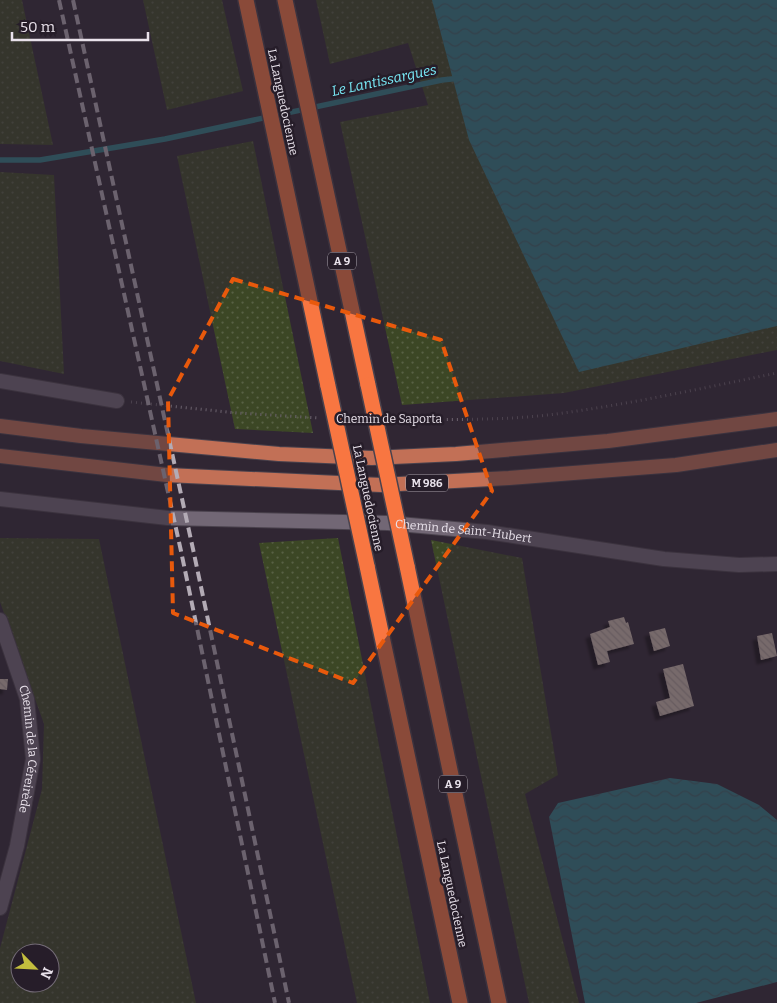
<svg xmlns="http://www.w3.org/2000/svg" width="777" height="1003" viewBox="0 0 777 1003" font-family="Bitter,serif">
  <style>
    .grass { fill: url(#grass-dots); fill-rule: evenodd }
    .water { fill: url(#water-waves) }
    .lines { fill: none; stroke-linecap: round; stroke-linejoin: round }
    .stream { stroke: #307c85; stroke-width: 5.5 }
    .building { fill: url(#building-back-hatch); filter: url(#shadow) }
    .minor-casing { stroke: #4a424d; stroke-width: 16 }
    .primary-casing { stroke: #4a424d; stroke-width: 16 }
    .motorway-casing { stroke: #4a424d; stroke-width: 18 }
    .path { stroke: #6d646f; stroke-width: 3; stroke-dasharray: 1 4; stroke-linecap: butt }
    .minor { stroke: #726775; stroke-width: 14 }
    .primary { stroke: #c27056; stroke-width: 14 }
    .motorway { stroke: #f87641; stroke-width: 15 }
    .rail { stroke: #b3abb5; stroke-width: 4; stroke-dasharray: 10 5; stroke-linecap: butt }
    .motorway-bridge-casing { stroke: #4a424d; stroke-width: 18; stroke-linecap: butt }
    .motorway-bridge { stroke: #f87641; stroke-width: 15 }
    .marked { fill: none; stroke: #e8590c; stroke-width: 4; stroke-dasharray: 10 6; stroke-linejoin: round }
    .labels { text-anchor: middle; stroke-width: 5; stroke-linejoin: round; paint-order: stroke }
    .shield { fill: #261d29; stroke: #aea7b1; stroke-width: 1 }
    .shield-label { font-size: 11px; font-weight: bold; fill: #e9e2eb }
    .street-label { font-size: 12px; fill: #e9e2eb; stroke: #261d29 }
    .water-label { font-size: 14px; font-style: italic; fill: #78e9f6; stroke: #261d29 }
  </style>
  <defs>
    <pattern id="grass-dots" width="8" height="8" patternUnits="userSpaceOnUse" patternTransform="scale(1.25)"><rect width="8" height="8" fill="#3c4725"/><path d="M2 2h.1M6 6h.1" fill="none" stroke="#586145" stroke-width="1.8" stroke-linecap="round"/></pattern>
    <pattern id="water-waves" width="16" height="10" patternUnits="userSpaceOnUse" patternTransform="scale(1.25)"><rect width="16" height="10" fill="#307c85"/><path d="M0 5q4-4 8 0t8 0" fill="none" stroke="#3a6369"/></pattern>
    <pattern id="building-back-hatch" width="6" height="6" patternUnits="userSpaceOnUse" patternTransform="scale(1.25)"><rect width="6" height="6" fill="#cebcb0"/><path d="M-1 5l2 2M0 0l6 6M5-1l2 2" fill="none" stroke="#ac9e96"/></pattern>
    <filter id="shadow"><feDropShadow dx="-4.5" dy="4.5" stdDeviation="1" flood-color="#0009"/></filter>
  </defs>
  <rect width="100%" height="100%" fill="#302633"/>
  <path class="grass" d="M0,0H22L53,145L0,144Z
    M143,0H222L243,91L167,110Z
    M316,0H777V350L564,393L402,405L340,122L428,105L408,43L330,64Z
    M253,141L313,433L235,429L177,156Z
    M0,172L54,175L64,374L0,361Z
    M0,538L99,539L196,1003H0V948L42,789L44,724L0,602ZM20,953H50V983H20Z
    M338,538L430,1003H357L259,543Z
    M431,540L522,558L558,775L525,794L579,1003H529Z"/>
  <path class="water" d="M432,0H777V326L579,372L469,140Z
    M670,778L717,784L759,805L777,820V982L696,1003H585L549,817L558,803Z"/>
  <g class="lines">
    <path class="stream" d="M0,160H40L165,139L442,80L461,78"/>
  </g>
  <path class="building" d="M624,617L626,623L628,622L634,644L607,651L610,662L598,665L590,634L610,627L608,621Z
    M665,628L670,646L654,651L649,632Z
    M772,633L777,656L761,660L757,636Z
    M683,664L694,706L660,716L656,702L670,698L663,669Z
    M0,679H8L7,690L0,689Z"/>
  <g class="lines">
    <defs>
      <g id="minor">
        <path d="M0,381L117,401"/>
        <path id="s1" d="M0,499L168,518L388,523L487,532L664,559L739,565L777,564"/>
        <path id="s2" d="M0,620L27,699L33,759L17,846L0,908"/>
      </g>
      <path id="primary" d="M0,426L81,436L279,454L372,458L456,454L608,441L777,419
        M0,456L167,475L381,485L509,478L676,465L777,450"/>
      <path id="motorway" d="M246,0L328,386
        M285,0L368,385
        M367,566L460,1003
        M407,566L499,1003"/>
    </defs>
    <use href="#minor" class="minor-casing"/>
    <use href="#primary" class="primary-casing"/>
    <use href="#motorway" class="motorway-casing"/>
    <path class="path" d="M131,402L237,413L319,418
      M392,420C446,419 503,421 556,414C630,404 704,388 777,373"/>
    <use href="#minor" class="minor"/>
    <use href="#primary" class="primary"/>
    <use href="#motorway" class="motorway"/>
    <path class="rail" d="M59,0L181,551L275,1003
      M73,0L193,549L289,1003"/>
    <defs>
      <path id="motorway-bridge" d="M368,385L407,566
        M328,386L367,566"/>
    </defs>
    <use href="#motorway-bridge" class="motorway-bridge-casing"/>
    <use href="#motorway-bridge" class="motorway-bridge"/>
  </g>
  <path d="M0 0H777V1003H0ZM233,279L441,340L492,491L353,683L173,613L168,400Z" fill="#302633" fill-opacity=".55" fill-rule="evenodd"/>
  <path class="marked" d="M233,279L441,340L492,491L353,683L173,613L168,400Z"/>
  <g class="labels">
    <g class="shield">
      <rect x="328" y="252.5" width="28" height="17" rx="4"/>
      <rect x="406" y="474.5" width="42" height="17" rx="4"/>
      <rect x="439" y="775.5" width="28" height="17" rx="4"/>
    </g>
    <g class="shield-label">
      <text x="342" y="265">A 9</text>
      <text x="427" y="487">M 986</text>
      <text x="453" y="788">A 9</text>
    </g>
    <g class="street-label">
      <text transform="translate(283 102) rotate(78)" y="4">La Languedocienne</text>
      <text x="389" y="423">Chemin de Saporta</text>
      <text transform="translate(368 498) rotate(78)" y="4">La Languedocienne</text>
      <text dy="4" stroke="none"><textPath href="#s1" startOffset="465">Chemin de Saint-Hubert</textPath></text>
      <text dy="4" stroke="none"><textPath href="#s2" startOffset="134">Chemin de la Céreirède</textPath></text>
      <text transform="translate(452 894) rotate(78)" y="4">La Languedocienne</text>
    </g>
    <g class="water-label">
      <text transform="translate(384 80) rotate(-12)" y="5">Le Lantissargues</text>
    </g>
  </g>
  <g transform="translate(35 968) rotate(114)"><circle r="24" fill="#261d29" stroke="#746c77"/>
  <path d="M0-4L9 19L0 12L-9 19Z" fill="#c3bd3e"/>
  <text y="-8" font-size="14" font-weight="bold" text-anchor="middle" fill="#e9e2eb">N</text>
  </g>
  <path d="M12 32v8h136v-8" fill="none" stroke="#e9e2eb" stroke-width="2.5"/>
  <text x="20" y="32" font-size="15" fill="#e9e2eb" stroke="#261d29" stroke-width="4" paint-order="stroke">50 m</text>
</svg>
